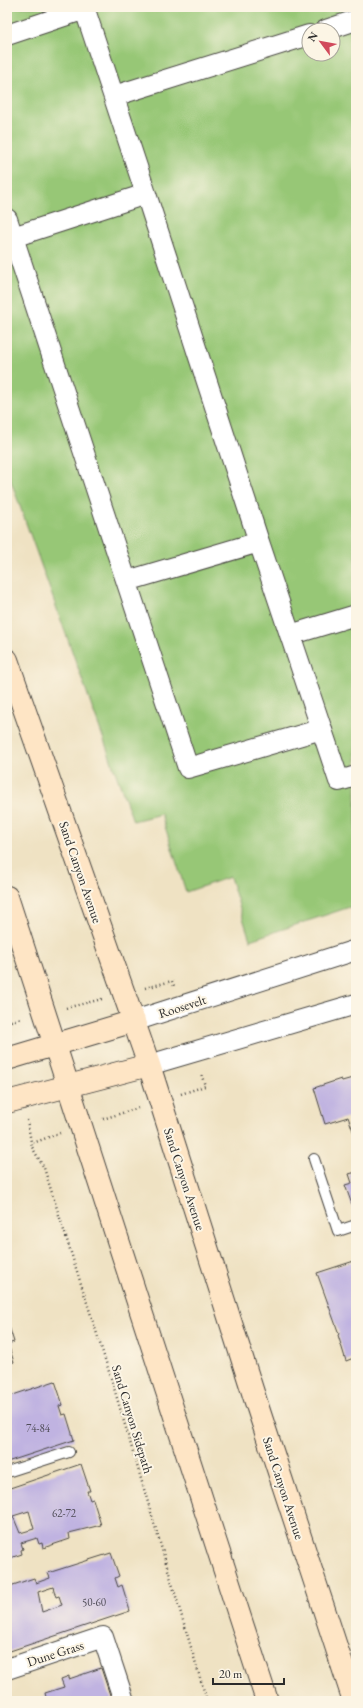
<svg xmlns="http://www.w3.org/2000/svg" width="363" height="1708" viewBox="0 0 363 1708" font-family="'EB Garamond',serif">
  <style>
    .green { fill: #97c776; stroke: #617950; fill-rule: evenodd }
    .building { fill: #c0b3e1; fill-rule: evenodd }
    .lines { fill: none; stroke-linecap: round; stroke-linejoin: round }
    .lane-casing { stroke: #484642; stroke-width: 12 }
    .street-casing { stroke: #484642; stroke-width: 22 }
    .secondary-casing { stroke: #484642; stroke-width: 24 }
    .path { stroke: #484642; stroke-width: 2.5; stroke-dasharray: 1 3; stroke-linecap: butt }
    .lane { stroke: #fff; stroke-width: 10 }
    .street { stroke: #fff; stroke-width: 20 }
    .secondary { stroke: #fee5c5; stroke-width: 22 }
    .labels { text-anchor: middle; stroke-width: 4; stroke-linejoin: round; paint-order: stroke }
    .number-label { font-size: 11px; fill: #504d58 }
    .street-label { font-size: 13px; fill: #2b2b2b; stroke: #fcf5e5 }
  </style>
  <rect width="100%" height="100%" fill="#fcf5e5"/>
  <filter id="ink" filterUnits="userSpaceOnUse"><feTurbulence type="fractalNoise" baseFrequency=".025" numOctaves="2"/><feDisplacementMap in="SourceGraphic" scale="8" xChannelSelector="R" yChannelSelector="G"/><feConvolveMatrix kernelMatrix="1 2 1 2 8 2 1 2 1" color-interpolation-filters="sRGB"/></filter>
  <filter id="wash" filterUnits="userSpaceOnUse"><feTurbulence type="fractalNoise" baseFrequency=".012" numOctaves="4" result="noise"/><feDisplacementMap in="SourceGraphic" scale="16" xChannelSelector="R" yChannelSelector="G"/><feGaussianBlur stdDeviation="0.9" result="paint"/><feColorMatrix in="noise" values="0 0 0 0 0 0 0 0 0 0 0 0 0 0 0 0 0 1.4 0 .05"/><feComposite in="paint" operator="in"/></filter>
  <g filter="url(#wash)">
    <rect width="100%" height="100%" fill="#efe2c3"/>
    <path class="green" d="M7,7H356V905L250,940L230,877L186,892L161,814L133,821L7,470ZM309,30H333V54H309Z"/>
    <g id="blocks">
      <path class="building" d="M356,1077V1139L348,1117L325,1124L314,1088L341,1079L342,1081Z
        M356,1172V1210H354L345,1185L352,1183L349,1174Z
        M354,1261L356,1268V1357L346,1361L338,1335L339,1334L317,1273Z
        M7,1320L14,1342L8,1344L14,1362L7,1364Z
        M55,1381L63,1405L59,1406L62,1415L66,1414L74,1440L7,1462V1397Z
        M81,1464L90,1491H87L90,1500L93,1499L101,1525L69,1533L70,1539L43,1548L42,1543L39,1544L37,1538L21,1543L23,1549L21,1550L22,1554L7,1559V1489ZM29,1511L34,1529L20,1533L13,1516Z
        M111,1553L119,1576L115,1578L118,1587L122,1585L130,1611L7,1652V1587L34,1578L36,1583L50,1578L48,1573ZM53,1587L56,1597L59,1596L62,1605L42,1612L38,1592Z
        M101,1668L112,1701H47L45,1693L64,1687L61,1679L69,1676V1679Z"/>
    </g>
  </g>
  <g filter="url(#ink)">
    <use href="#blocks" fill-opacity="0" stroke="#484642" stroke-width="1"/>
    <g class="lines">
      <defs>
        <path id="lane" d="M314,1159L338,1231L356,1225
          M7,1472L69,1452"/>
        <path id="street" d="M326,30L356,20
          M7,35L85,9
          M114,96L309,35
          M7,219L188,768L322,729
          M13,237L146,194L84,7
          M259,542L339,781L356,776
          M127,581L259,542L146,194
          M290,635L356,615
          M134,1021L356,950
          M149,1065L356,1004
          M7,1669L103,1637L124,1701"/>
        <path id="secondary" d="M7,660L149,1065L256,1402L354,1701
          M7,897L267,1701
          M7,1059L134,1021
          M7,1102L149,1065"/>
      </defs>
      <use href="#lane" class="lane-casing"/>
      <use href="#street" class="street-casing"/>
      <use href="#secondary" class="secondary-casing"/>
      <path class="path" d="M145,988L172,981L174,986
        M66,1008L102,999
        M7,1022L22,1018
        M181,1094L205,1086L201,1073
        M103,1119L138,1108
        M27,1120L32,1147L44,1168L111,1378L207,1701
        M33,1143L60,1133"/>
      <use href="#lane" class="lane"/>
      <use href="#street" class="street"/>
      <use href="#secondary" class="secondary"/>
    </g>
  </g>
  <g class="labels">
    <g class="number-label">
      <text x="38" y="1432">74-84</text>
      <text x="64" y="1517">62-72</text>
      <text x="94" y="1606">50-60</text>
    </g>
    <g class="street-label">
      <text transform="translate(81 872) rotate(71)" y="5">Sand Canyon Avenue</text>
      <text transform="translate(182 1006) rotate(-18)" y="5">Roosevelt</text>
      <text transform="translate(185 1179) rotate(72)" y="5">Sand Canyon Avenue</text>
      <text transform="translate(133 1419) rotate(73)" y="5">Sand Canyon Sidepath</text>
      <text transform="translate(284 1488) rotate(72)" y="5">Sand Canyon Avenue</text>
      <text transform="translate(55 1653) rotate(-18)" y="5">Dune Grass</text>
    </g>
  </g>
  <rect width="363" height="1708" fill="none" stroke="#fcf5e5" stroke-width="24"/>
  <g transform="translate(321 42) rotate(302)"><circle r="19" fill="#fcf5e5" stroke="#a8a49b"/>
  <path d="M0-3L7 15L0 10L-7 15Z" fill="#d1495b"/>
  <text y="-6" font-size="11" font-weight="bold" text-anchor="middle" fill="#2b2b2b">N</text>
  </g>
  <path d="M213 1678v6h71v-6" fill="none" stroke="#2b2b2b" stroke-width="2"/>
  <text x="219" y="1678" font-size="12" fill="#2b2b2b" stroke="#fcf5e5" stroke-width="3" paint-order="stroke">20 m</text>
</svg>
